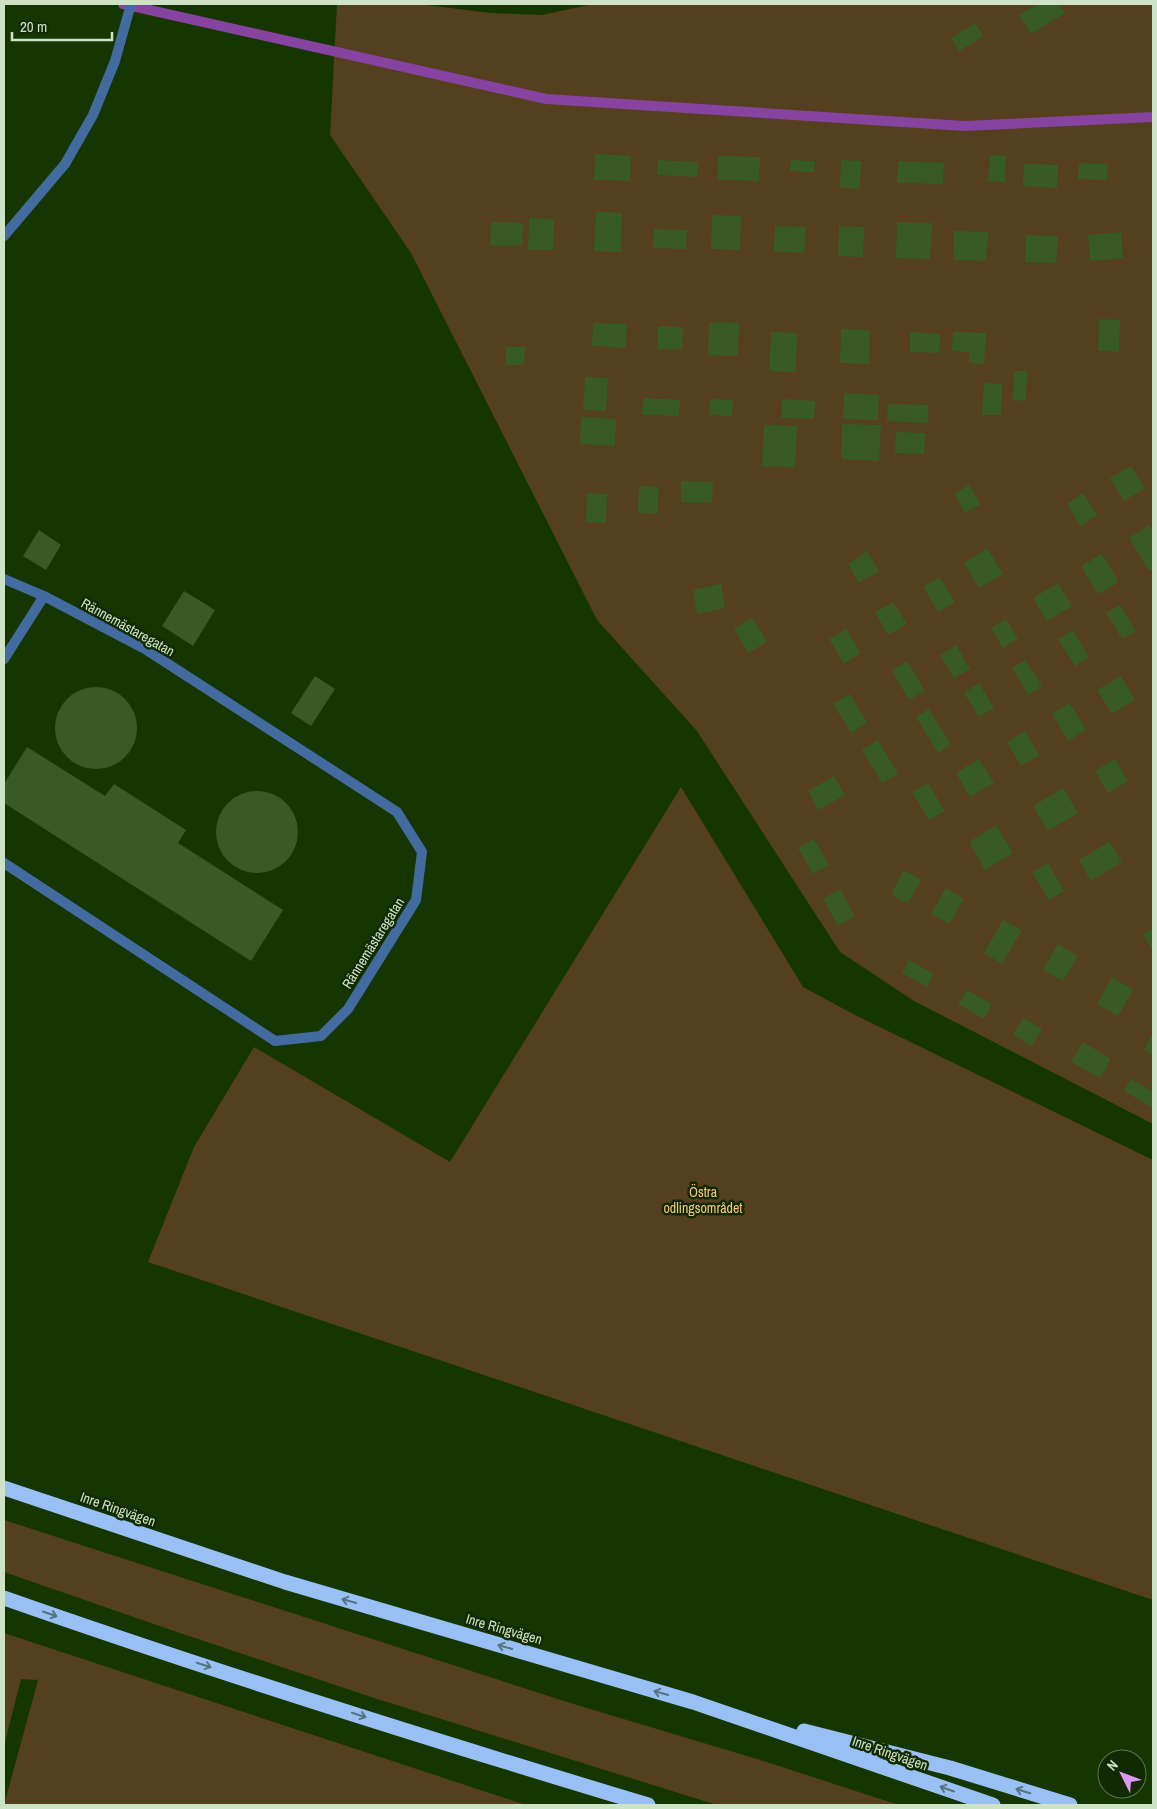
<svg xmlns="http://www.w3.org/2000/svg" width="1157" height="1809" viewBox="0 0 1157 1809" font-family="'Archivo Narrow',sans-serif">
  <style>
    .green { fill: #543f1f }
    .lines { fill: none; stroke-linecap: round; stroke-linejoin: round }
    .stream { stroke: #86439f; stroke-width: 10 }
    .building { fill: #385b26 }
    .service { stroke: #436ba0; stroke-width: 10 }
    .motorway { stroke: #99c0f4; stroke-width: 15 }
    .oneway { stroke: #55757c }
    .labels { text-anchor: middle; stroke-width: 5; stroke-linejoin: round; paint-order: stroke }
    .street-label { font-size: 14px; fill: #cee2c5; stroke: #112a03 }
    .park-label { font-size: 14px; fill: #fac67a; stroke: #112a03 }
  </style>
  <rect width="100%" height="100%" fill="#153600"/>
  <path class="green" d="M337,4H419L490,13L542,15L593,4H1153V1124L914,1001L840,952L697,731L597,620L411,253L330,135Z
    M681,787L803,987L855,1015L1153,1160V1600L148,1262L194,1147L254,1047L450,1162Z
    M4,1520L567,1702L757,1759L899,1805H717L374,1698L174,1631L4,1572Z
    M4,1633L526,1805H4L38,1680L21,1679L4,1746Z"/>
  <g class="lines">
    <path class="stream" d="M123,4L546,99L965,126L1153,117"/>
  </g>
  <path class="building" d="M1038,4H1059L1065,13L1031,34L1019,15Z
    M975,23L984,36L959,51L951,38Z
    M595,154L631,156L630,181L594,180Z
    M990,155L1006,156L1005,182L988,181Z
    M718,156L760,157L759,181L717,180Z
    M658,160L698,162L697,177L657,175Z
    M791,160L815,161L814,172L790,171Z
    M841,160L861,161L860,189L840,188Z
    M898,161L944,163L943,184L897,183Z
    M1079,163L1108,164L1107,180L1078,179Z
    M1024,164L1058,165L1057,188L1023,186Z
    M596,212L622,213L621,252L594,251Z
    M712,215L741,216L740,250L711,249Z
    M529,218L554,219L553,250H528Z
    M491,222L523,223L522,246L490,245Z
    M897,222L932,223L930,259L896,258Z
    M775,226L806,227L804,253L774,252Z
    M839,226L864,227L863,257L838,256Z
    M654,229L687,230L686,249L653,248Z
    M954,231L988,232L986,261L953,260Z
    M1121,232L1123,258L1090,261L1088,235Z
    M1026,235L1058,236L1056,263L1025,262Z
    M1099,319L1120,320L1119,352L1098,351Z
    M709,322L739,323L738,356L708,355Z
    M593,323L627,324L626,348L592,346Z
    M658,326L683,327L682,350L657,349Z
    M841,329L870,330L869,364L840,363Z
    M771,332L797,333L796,372L769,371Z
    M910,332L940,334L939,353L910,352Z
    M953,332L986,333L984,364L969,363V352L952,351Z
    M506,347H525L524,365H506Z
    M1014,371H1027L1026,401L1013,400Z
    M585,377L608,378L606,411L583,410Z
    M984,383L1002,384L1001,415H982Z
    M844,393L879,395L878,420L843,419Z
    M643,398L680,400L679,416L642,415Z
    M710,399L733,400L732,416L709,415Z
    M782,399L815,401L814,419L781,418Z
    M888,404L928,405V423L887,421Z
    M581,417L616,419L615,446L580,444Z
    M842,424L881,425L879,461L841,459Z
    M764,425L797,426L795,467L762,466Z
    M896,432L925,433L924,454L895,453Z
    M1131,466L1145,488L1124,501L1110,478Z
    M681,481L713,482L712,503L681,502Z
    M969,485L981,504L965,513L954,494Z
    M639,486L659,487L657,514L638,513Z
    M587,493L607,494L606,523L586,522Z
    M1083,493L1097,515L1080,526L1067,504Z
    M1149,525L1153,533V568L1149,571L1129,538Z
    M39,530L61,545L46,570L23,556Z
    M987,548L1003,574L979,588L964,563Z
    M867,551L879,571L859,583L848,564Z
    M1102,554L1119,582L1098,594L1081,566Z
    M939,577L955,602L938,612L923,587Z
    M1058,583L1072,606L1047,621L1033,598Z
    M721,584L725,608L697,614L693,590Z
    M184,591L215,610L193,646L162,626Z
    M893,602L907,624L888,635L875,612Z
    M1120,605L1136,631L1122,639L1106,613Z
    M752,618L767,642L748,653L734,629Z
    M1006,619L1018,639L1003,648L991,628Z
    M846,629L861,653L844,664L829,639Z
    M1073,630L1089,657L1075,666L1058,639Z
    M956,645L970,669L954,678L940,655Z
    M1025,660L1042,686L1028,695L1012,668Z
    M907,661L925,691L909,700L892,671Z
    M315,676L335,689L311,726L291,713Z
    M1121,676L1135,700L1112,714L1097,690Z
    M979,683L994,708L979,717L964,693Z
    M55 728a41 41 0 1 1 82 0a41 41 0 1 1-82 0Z
    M850,694L867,723L851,733L833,704Z
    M1070,703L1086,730L1068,741L1052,714Z
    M929,709L951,745L938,753L916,717Z
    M1025,731L1039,755L1021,766L1007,742Z
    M878,740L898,774L882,783L862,750Z
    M27,747L105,796L114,784L186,830L178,843L283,910L251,961L4,803V784Z
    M979,759L994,783L970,797L956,773Z
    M1115,759L1128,781L1108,793L1095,771Z
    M834,776L845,795L818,810L808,791Z
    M928,783L945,811L929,820L912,792Z
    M1063,788L1078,813L1048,831L1033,806Z
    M216 832a41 41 0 1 1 82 0a41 41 0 1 1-82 0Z
    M996,825L1013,853L985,870L969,842Z
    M814,839L829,865L813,874L798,848Z
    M1109,842L1122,862L1091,881L1079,860Z
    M1048,863L1064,891L1049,900L1032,872Z
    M904,870L921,880L908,904L891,894Z
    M946,888L964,899L949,924L931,914Z
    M840,889L855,916L838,926L823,899Z
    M1003,920L1022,930L1002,964L984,953Z
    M1153,928V951L1143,934Z
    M1058,944L1078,956L1063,981L1043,970Z
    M909,960L934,974L927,987L902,973Z
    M1112,977L1133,990L1118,1016L1097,1004Z
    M967,990L992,1004L984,1019L958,1004Z
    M1023,1018L1042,1029L1032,1046L1013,1035Z
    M1153,1033V1055L1144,1050Z
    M1083,1042L1111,1059L1100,1078L1071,1062Z
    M1131,1079L1153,1092V1108L1124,1091Z"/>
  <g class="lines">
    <path class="service" d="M4,236L65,164L93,115L115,61L131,4
      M4,579L44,596L4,659
      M4,863L275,1041L321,1036L348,1009L416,900L422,852L397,812L145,649L44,596"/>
    <path class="motorway" d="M4,1488L285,1582L693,1702L993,1805
      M4,1598C217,1673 432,1740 648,1805
      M804,1731L950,1768L1070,1805"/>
  </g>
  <defs><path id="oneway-shaft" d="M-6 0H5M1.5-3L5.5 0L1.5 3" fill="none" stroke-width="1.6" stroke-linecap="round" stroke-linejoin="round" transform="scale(1.25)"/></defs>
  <g class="oneway">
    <use href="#oneway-shaft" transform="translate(349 1601) rotate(-164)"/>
    <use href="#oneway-shaft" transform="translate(50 1614) rotate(19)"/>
    <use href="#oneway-shaft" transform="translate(505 1647) rotate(-164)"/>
    <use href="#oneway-shaft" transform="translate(204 1665) rotate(18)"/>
    <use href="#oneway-shaft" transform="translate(661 1693) rotate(-164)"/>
    <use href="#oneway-shaft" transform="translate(359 1715) rotate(18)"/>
    <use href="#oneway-shaft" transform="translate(947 1789) rotate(-161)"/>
    <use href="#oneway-shaft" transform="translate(1023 1791) rotate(-163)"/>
  </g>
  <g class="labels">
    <g class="street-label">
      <text transform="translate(128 627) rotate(29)" y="5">Rännemästaregatan</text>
      <text transform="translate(373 943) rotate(-58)" y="5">Rännemästaregatan</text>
      <text transform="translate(118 1509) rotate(19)" y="5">Inre Ringvägen</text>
      <text transform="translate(504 1629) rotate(16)" y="5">Inre Ringvägen</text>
      <text transform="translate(890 1753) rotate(19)" y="5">Inre Ringvägen</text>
    </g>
    <g class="park-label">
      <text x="703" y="1197">Östra<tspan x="703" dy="16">odlingsområdet</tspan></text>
    </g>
  </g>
  <rect width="1157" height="1809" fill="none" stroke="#cee2c5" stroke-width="10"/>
  <g transform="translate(1122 1774) rotate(312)"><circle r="24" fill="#112a03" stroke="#5d7451"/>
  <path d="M0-4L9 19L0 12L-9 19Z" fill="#db99f5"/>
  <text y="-8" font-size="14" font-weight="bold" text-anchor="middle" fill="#cee2c5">N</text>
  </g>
  <path d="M12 32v8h100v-8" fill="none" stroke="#cee2c5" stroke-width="2.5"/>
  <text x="20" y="32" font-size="15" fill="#cee2c5" stroke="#112a03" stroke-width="4" paint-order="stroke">20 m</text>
</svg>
